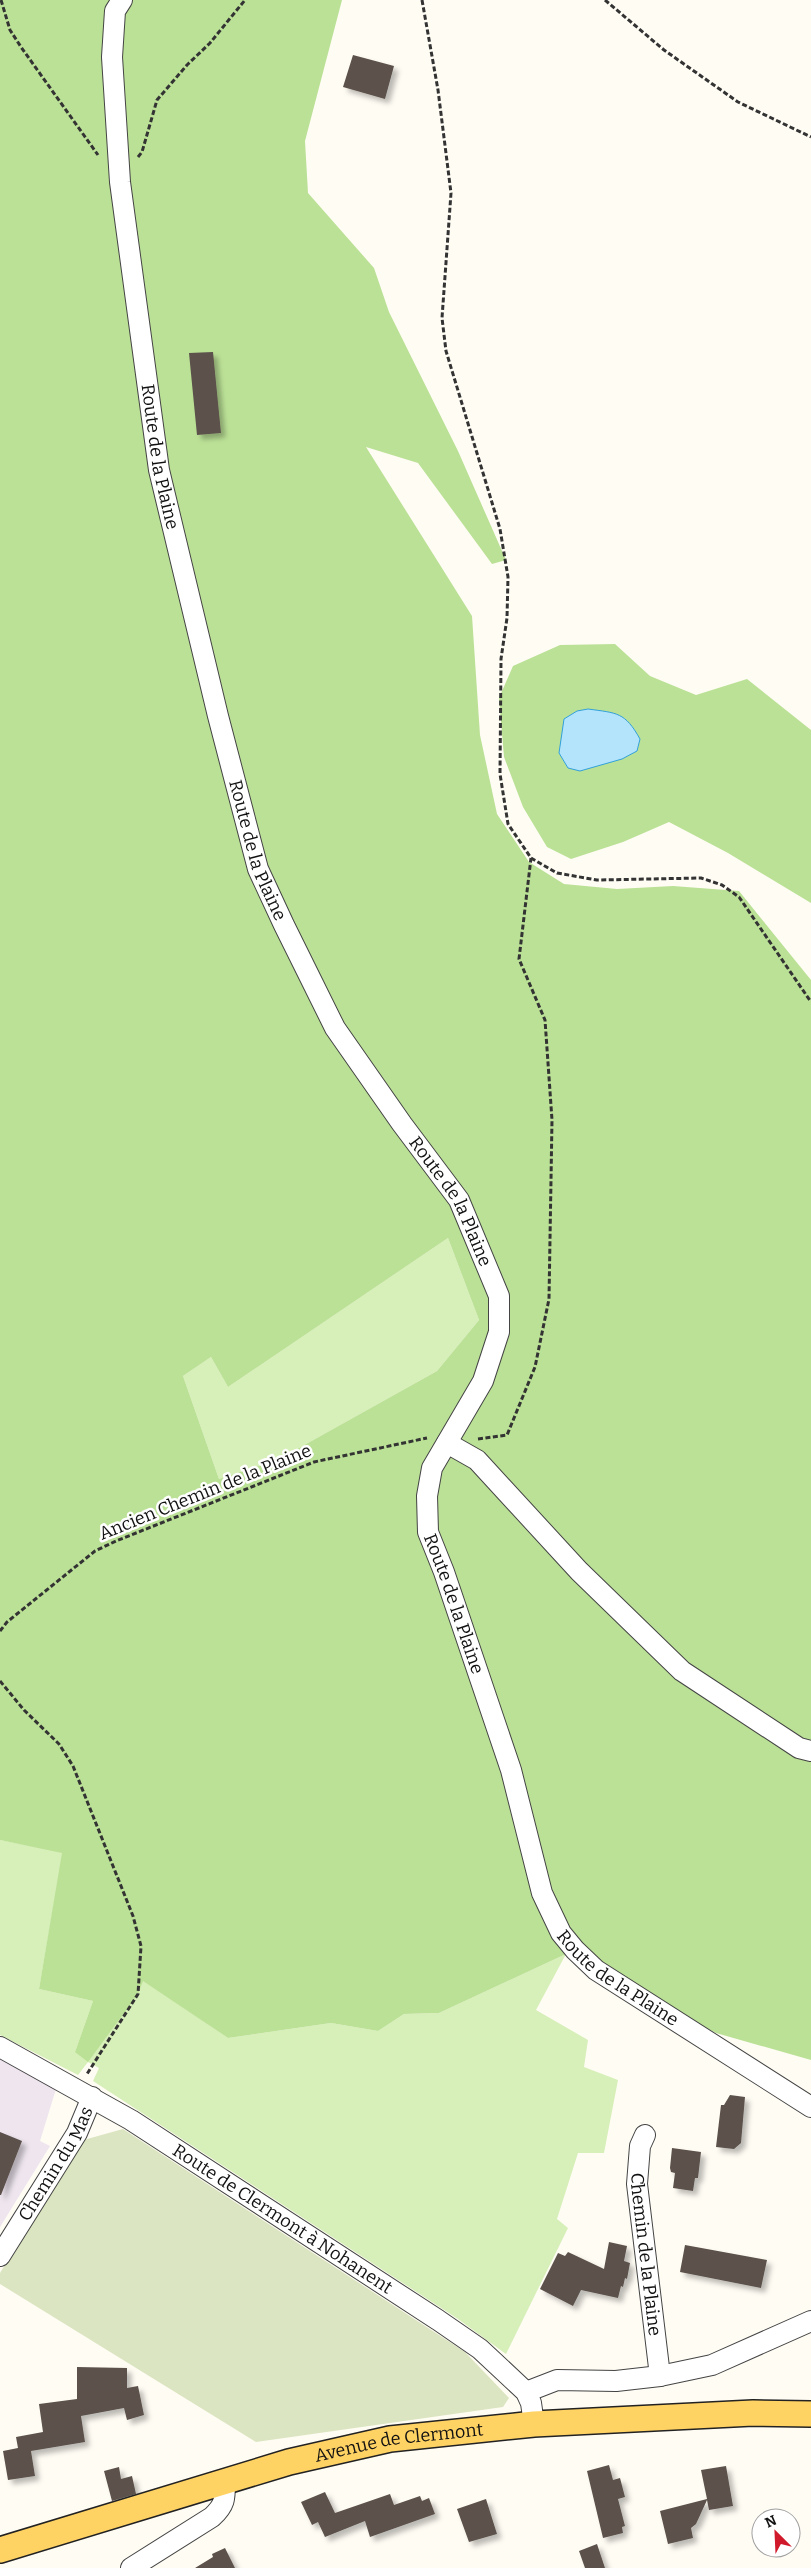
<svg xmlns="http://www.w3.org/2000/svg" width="811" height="2568" viewBox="0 0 811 2568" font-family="Bitter,serif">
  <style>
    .industrial { fill: #eee5ef }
    .green { fill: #d7efb8 }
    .forest { fill: #bbe196; fill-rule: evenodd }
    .cemetery { fill: #dbe5c1 }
    .water { fill: #b3e4fc; stroke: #32a0db }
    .building { fill: #5b514c; filter: url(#shadow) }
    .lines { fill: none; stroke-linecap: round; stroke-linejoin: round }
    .minor-casing { stroke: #444; stroke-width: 22 }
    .major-casing { stroke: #222; stroke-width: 28 }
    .path { stroke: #333; stroke-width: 3; stroke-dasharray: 5 2.5; stroke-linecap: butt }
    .minor { stroke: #fff; stroke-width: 20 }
    .major { stroke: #ffd264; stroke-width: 25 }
    .labels { text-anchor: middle; stroke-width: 5; stroke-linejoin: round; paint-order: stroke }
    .street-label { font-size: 18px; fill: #111; stroke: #fff }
  </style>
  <defs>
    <filter id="shadow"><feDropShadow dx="4.5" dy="4.5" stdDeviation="2.5" flood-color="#0004"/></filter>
  </defs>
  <rect width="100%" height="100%" fill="#fffcf4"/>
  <path class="industrial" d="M0,2058L56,2089L40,2141L50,2146L0,2227Z"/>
  <path class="green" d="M448,1238L479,1320L437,1371L281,1458L219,1479L183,1376L211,1357L228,1387Z
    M0,1840L63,1852L39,1989L93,2001L75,2052L143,1980L228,2038L331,2023L378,2031L404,2014L439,2013L566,1954L536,2010L588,2040L584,2067L618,2080L604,2153H578L557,2219L568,2228L506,2354L458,2319L93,2081L99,2068L88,2062L78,2075L0,2035Z"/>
  <path class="forest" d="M0,0H342L305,141L308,193L374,268L389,312L458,451L506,560L492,564L418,463L366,447L472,616L480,735L497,814L529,862L564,884L617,889L673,886L739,891L811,980V2060L716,2033L566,1954L439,2013L404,2014L378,2031L331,2023L228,2038L143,1981L138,1994L88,2062L75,2052L93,2001L39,1989L62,1853L0,1840ZM448,1238L479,1320L437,1371L281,1458L219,1479L183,1376L211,1357L228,1387Z
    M615,644L650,676L696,695L747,679L811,730V903L728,853L669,822L623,842L571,859L547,847L523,807L504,757L499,698L513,666L560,645Z"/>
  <path class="cemetery" d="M123,2129L465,2352L509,2398L503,2407L256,2442L0,2284V2273L80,2141Z"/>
  <path class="water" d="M588,709C617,713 625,712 640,739L637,751L622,759L580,771L568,768L559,753L564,719L577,711Z"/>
  <path class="building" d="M353,55L394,66L385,99L343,87Z
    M213,352L221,433L197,435L189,353Z
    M730,2095L745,2097L741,2143L734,2149L716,2147L721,2105H724Z
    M0,2132L22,2141L1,2195H0Z
    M672,2148L701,2152L698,2178H695L693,2191L673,2188L675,2173L671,2172L670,2168Z
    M609,2242L627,2246L624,2261L630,2263L627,2279L625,2278L623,2287L621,2286L618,2298L581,2290L573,2306L540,2289L558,2253L565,2256L568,2252L604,2269Z
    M685,2245L767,2260L761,2288L680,2272Z
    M77,2367L127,2368V2388L138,2386L144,2415L127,2420L124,2408L81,2416L85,2442L31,2451L35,2476L8,2480L3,2451L18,2448L16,2437L43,2432L39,2404L77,2399Z
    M609,2465L613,2480L620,2478L625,2497L618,2499L625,2526L622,2527L623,2533L603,2538L587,2471Z
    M726,2466L733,2506L709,2510L707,2500L696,2524L691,2528L693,2538L668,2544L660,2511L707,2499L701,2470Z
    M119,2467L121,2479L132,2476L136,2494L112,2501L104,2471Z
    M325,2492L335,2513L390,2494L394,2505L420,2496L422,2501L429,2498L435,2514L370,2537L365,2521L325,2537L318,2522L312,2525L301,2502Z
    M486,2499L497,2534L469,2542L457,2509Z
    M597,2544L605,2568H585L579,2551Z
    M225,2548L235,2568H195L213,2557L212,2554Z"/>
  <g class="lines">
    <defs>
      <g id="minor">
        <path id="s1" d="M122,0L115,11L112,57L120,182L159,470L218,716L258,869L284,925L335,1028L402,1124L459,1200L499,1296V1332L483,1381L432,1468L427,1496L428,1532L444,1572L511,1770L542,1893L561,1933L575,1950L596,1970L811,2107"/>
        <path d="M447,1443L477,1460L579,1571L682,1671L799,1748L811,1751"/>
        <path id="s2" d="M0,2047L131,2120L438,2320L480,2349L526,2392L531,2403L534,2424"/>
        <path id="s3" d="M645,2135L640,2146L637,2184L660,2376"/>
        <path id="s4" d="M0,2256L77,2133L92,2097"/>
        <path d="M526,2392L557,2380L616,2381L660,2376L712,2365L811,2321"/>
        <path d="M131,2568L212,2517C225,2505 225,2499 225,2482"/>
      </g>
      <g id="major">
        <path id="s5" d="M0,2550L289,2462L390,2439L534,2424L753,2413L811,2414"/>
      </g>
    </defs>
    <use href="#minor" class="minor-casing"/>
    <use href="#major" class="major-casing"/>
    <path class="path" d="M1,0L10,30L21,47L98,155
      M422,0L438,90L451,193L442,318L446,351L500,529L508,577L507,618L501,659L500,774L508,824L531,858L557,873L597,880L701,878L722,885L739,897L811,1002
      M605,0L664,50L738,102L811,137
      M138,157L142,152L157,100L187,65L210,43L245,0
      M478,1439L507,1435L535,1367L549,1299L552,1120L545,1020L519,959L531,858
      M0,1631L7,1622L95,1551L116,1541L314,1462L427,1438
      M0,1681L24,1710L59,1744L73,1766L133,1916L141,1946L138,1994L87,2074"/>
    <use href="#minor" class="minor"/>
    <use href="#major" class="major"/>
  </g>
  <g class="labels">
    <g class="street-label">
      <text dy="6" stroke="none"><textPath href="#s1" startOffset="462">Route de la Plaine</textPath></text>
      <text dy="6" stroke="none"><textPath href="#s1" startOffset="868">Route de la Plaine</textPath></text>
      <text dy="6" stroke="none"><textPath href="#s1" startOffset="1272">Route de la Plaine</textPath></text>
      <text transform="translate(205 1492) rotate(-22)" y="6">Ancien Chemin de la Plaine</text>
      <text dy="6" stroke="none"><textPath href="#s1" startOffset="1708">Route de la Plaine</textPath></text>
      <text dy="6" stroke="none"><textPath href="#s1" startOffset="2128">Route de la Plaine</textPath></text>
      <text dy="6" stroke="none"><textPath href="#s4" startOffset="108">Chemin du Mas</textPath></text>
      <text dy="6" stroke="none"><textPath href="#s2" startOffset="331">Route de Clermont à Nohanent</textPath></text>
      <text dy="6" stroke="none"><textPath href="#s3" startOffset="121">Chemin de la Plaine</textPath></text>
      <text dy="6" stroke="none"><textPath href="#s5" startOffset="414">Avenue de Clermont</textPath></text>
    </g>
  </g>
  <g transform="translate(776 2533) rotate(336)"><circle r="24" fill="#ffffff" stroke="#a0a0a0"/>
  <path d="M0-4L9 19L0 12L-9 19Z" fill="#d0192a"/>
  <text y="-8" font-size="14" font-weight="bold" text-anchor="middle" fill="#111111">N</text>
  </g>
</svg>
